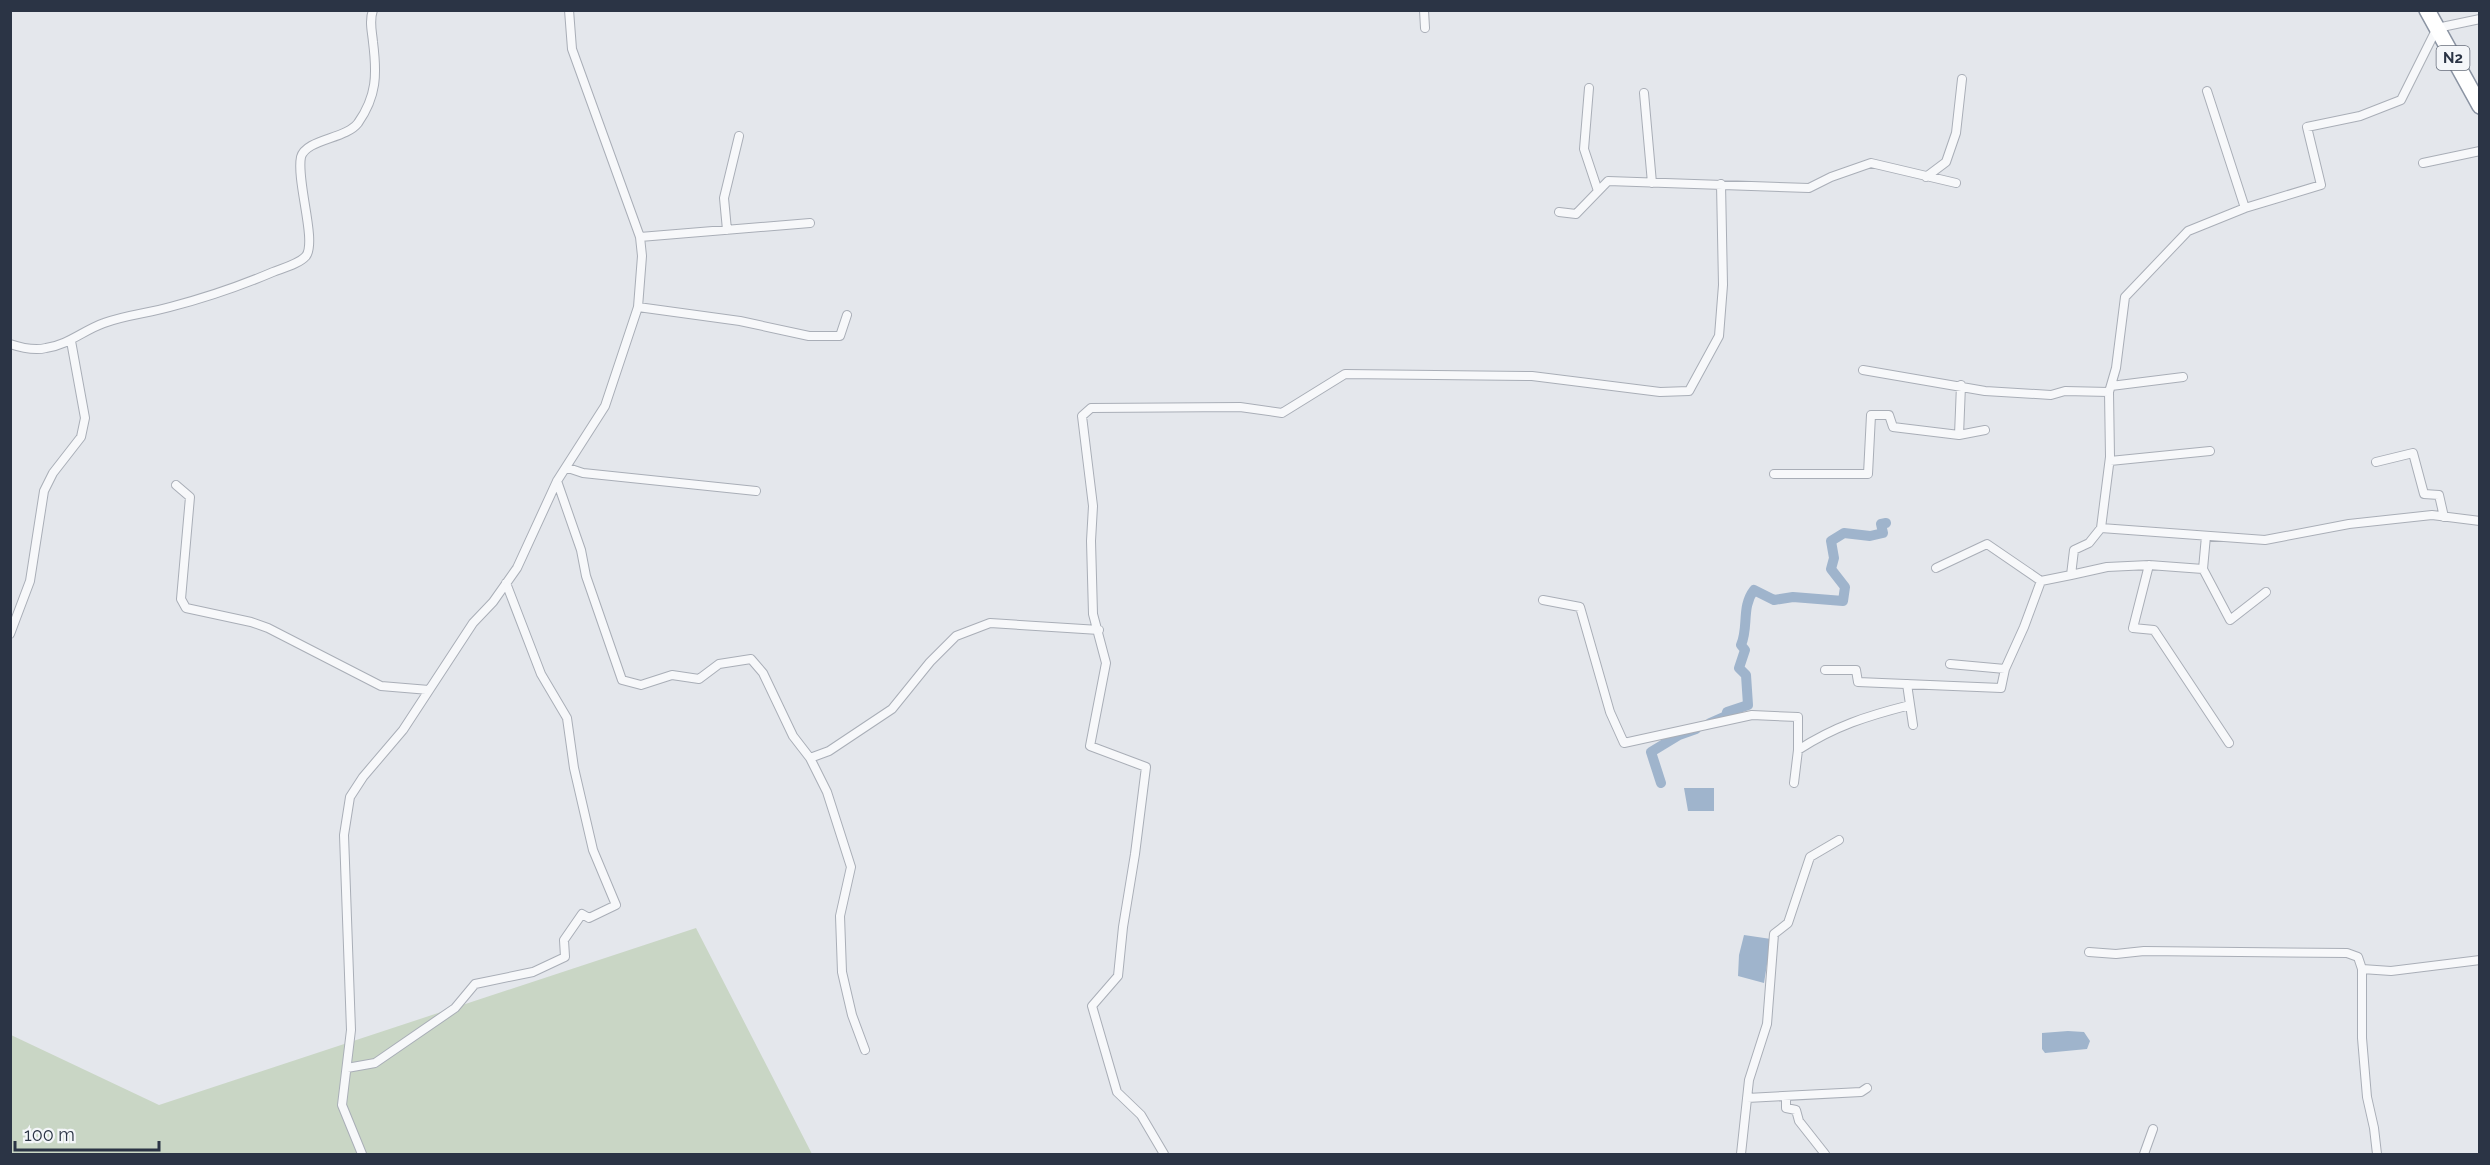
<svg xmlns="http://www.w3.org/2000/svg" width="2490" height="1165" viewBox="0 0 2490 1165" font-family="Raleway,sans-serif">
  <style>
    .green { fill: #c9d6c5 }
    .water { fill: #9fb4cc }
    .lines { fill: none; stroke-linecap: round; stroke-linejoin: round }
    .canal { stroke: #9fb4cc; stroke-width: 10 }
    .street-casing { stroke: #a9aeb7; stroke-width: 10 }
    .highway-casing { stroke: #8b94a3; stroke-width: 18 }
    .street { stroke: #f7f8fa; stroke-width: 8 }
    .highway { stroke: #fff; stroke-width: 15 }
    .labels { text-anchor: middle; stroke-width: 4.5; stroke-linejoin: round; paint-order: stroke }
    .shield { fill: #f4f6f9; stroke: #676e7b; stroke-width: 1.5 }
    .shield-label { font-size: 15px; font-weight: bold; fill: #2b3445 }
  </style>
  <rect width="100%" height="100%" fill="#e4e7ec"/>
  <path class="green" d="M696,928L812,1154H11V1035L159,1105Z"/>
  <path class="water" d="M1684,788H1714V811H1688Z
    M1744,935L1771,939L1764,983L1738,976L1739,955Z
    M2068,1031L2084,1032L2090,1041L2087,1049L2045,1053L2042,1049V1033Z"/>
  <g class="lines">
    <path class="canal" d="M1710,723L1726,716L1727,712L1748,705L1746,675L1739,668L1745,650L1741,645C1749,627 1741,607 1754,590L1774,600L1793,597L1843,601L1845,587L1831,569L1834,558L1831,541L1844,533L1870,536L1883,533L1881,524L1886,523
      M1661,783L1651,752L1679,735L1696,729"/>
    <defs>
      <path id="street" d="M1424,10L1425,28
        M1589,88L1584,149L1598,191
        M1644,93L1652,183
        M2423,163L2480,151
        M1926,177L1946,162L1956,133L1962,79
        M2245,208L2321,185L2307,127L2360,116L2401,100L2437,28L2480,19
        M1559,212L1576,214L1608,181L1809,188L1831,177L1871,163L1956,183
        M727,230L724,198L739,136
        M640,237L810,223
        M638,307L740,321L809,336H840L847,315
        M10,344C22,348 34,351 46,348C68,345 84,330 104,323C125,315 149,313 170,307C205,298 240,286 273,272C283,268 299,264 306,256C317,241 296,181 301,157C306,139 346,139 358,123C377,96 377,74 373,42C372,31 369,21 373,10
        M1863,370L1985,391L2051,395L2065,391L2109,392
        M2111,386L2183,377
        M1959,435L1985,430
        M2110,461L2210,451
        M2376,462L2413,453L2424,494L2439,495L2444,517
        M568,468L583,473L756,491
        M1774,474H1868L1871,415H1889L1893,427L1959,435L1961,385
        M557,481L581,550L586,576L622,680L641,685L672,675L699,679L719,664L751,659L763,673L793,736L810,758L827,792L851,867L840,916L842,972L852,1015L865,1050
        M176,485L190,497L181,599L186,608L251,622L268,628L381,686L429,690
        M2101,528L2265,540L2349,524L2432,515L2480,521
        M2206,536L2203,569L2149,565L2107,567L2071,575L2074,550L2089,543L2101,528L2110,457L2109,392L2116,368L2125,297L2188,231L2245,208L2207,91
        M2149,565L2133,628L2154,630L2229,743
        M1936,568L1987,544L2041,581
        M2203,569L2230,620L2266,592
        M1543,600L1580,607L1610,712L1624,743L1752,715L1798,717V750
        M10,634L30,581L44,491L53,473L81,437L85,418L71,341
        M1950,664L2005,669L2024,627L2041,581L2071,575
        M1825,670H1856L1858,682L2001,688L2005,669
        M1907,684L1913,725
        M810,758L829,751L892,709L930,662L956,636L990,623L1099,630
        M1794,783L1798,750C1835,726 1867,716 1910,705
        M2089,952L2116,954L2144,951L2347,953L2358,957L2362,969V1038L2367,1097L2374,1128L2377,1154
        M2362,969L2391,971L2480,960
        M347,1068L375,1063L455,1008L475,984L533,972L565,957L564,940L582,914L589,918L616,905L593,850L574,768L567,718L541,674L506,583
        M1786,1096V1108L1796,1110L1799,1121L1825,1154
        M1747,1098L1861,1092L1867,1088
        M362,1154L342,1105L351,1030L344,835L350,797L363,777L403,730L473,623L493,602L517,568L557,481L605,406L638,307L642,256L640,237L572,49L569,10
        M1164,1154L1141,1115L1117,1092L1092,1006L1118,976L1123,927L1135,854L1146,767L1090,746L1106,663L1093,614L1091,541L1093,506L1082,416L1091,408L1240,407L1282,413L1345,374L1532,376L1660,392L1689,391L1719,336L1723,285L1721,184
        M1741,1154L1749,1080L1767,1024L1774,934L1788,923L1810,857L1839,840
        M2144,1154L2153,1129"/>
      <path id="highway" d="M2427,10L2480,106"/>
    </defs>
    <use href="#street" class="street-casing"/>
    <use href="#highway" class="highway-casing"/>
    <use href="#street" class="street"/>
    <use href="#highway" class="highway"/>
  </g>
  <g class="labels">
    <rect class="shield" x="2436.5" y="46" width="33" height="24" rx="4.5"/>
    <g class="shield-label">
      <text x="2453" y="63">N2</text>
    </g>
  </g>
  <rect width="2490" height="1165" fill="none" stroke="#2b3445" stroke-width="24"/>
  <path d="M15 1141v9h144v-9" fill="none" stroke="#2b3445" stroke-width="3"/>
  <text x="24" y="1141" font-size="18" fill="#2b3445" stroke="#f4f6f9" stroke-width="4.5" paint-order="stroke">100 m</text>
</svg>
